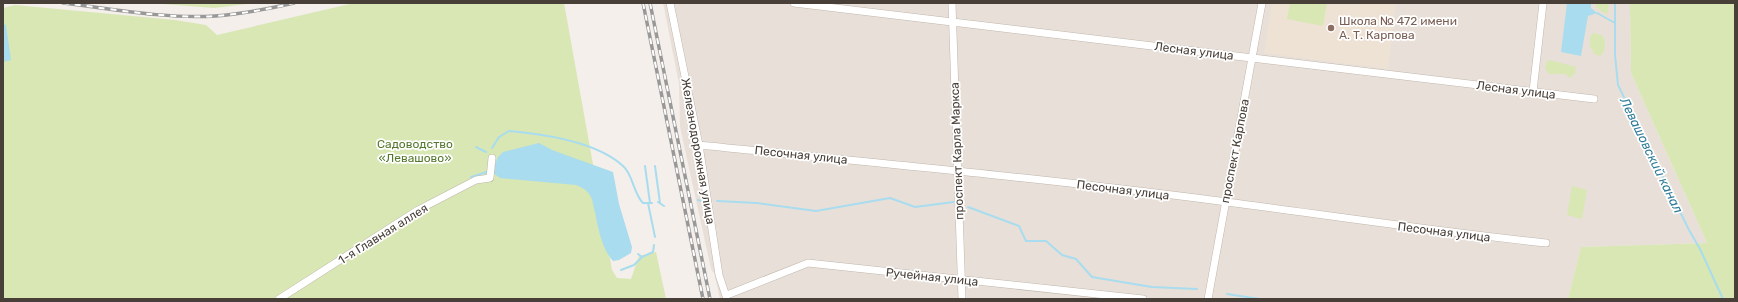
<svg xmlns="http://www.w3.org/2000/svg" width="1738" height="302" viewBox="0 0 1738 302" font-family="Rubik,sans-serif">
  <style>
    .residential { fill: #e8e0d8 }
    .education { fill: #ede2d4 }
    .green { fill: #d8e7b4 }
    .water { fill: #a8dcee }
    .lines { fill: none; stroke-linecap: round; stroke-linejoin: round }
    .stream { stroke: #a8dcee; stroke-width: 2 }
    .street-casing { stroke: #c0b6ac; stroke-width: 8 }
    .street { stroke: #fff; stroke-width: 7 }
    .rail-casing { stroke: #989898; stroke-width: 3.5 }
    .rail { stroke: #fff; stroke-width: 2; stroke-dasharray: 6; stroke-linecap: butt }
    .education-dot { fill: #8d6e63; stroke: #fff; stroke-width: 1.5 }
    .labels { text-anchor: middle; stroke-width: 3.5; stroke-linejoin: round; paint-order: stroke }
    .education-label { font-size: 12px; fill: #785e54; stroke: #fff; text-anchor: start }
    .street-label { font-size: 12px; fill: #483f38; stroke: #fff }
    .park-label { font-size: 12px; fill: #55792c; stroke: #fff }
    .water-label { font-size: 13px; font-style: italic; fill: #2f7c99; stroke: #fff }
  </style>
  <rect width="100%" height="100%" fill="#f4efea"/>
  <path class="residential" d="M663,3H1630L1631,73L1707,243L1581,247L1568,299H720L714,273L711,269L680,127L679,84Z"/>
  <path class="education" d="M1272,3H1396L1388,69L1264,53Z"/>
  <path class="green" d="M150,3H257L214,8Z
    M354,3H564L612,270L617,278L631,279L639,256L656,252L666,299H3V8L15,5L175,20L206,25L217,35Z
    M1290,3H1327L1323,26L1287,19Z
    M1596,3H1609L1607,15L1596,7Z
    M1630,3H1735V299H1568L1581,247L1707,243L1631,73Z
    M1593,33L1602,35C1606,41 1607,51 1600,56L1594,54L1590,46V37Z
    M1550,60L1576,67L1575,74L1570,78L1565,74H1549L1545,69L1546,62Z
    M1572,186L1587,190L1582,219L1567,215Z"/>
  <path class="water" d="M1567,3H1591V8L1597,13L1588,16L1581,56L1561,52Z
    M3,24L6,25L11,60L3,62Z
    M539,143L552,150L613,172L619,204L632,247L631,253L619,260L613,261C602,249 598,228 595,212C593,206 593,198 589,194C586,189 581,187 576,185L500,178L492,172L498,157L503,152Z"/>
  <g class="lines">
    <path class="stream" d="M1615,3V55L1618,85L1689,230L1700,249L1723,299
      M1597,13L1615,23
      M476,147L486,152
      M492,148L499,137L509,131C543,134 597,142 623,166C633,174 633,193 643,203H652
      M645,166L650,203
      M655,166L660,203
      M471,177L487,172
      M698,200L702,201
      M717,201L757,203L816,211L890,198L915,207L954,202
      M658,202L664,206
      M648,203L655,237
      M968,207L1019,226L1026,241H1046L1062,255L1076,259L1092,277L1152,287L1197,289
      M638,254L642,257L653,252L654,245
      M621,270L634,265L642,257
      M1227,294L1260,299"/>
    <defs>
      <path id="street" d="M670,3L699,145L719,275L727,299
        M794,3L1594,99
        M952,3L962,299
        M1533,91L1543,3
        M699,145C875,163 1051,179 1227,202C1333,216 1439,232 1546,243
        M727,295L808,263L1143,299
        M279,299L418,210L476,180L490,178L492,158
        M1208,299L1262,3"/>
    </defs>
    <use href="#street" class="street-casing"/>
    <use href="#street" class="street"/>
    <defs>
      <path id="rail" d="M63,3C113,9 165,19 215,16C242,14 268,9 294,3
        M643,3L703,299
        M650,3L710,299"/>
    </defs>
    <use href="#rail" class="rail-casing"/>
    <use href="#rail" class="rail"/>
  </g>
  <circle class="education-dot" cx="1331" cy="28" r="4"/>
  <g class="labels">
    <g class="education-label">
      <text x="1339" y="25">Школа № 472 имени<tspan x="1339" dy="14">А. Т. Карпова</tspan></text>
    </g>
    <g class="street-label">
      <text transform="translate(1194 51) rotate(7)" y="4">Лесная улица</text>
      <text transform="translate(1516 90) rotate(7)" y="4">Лесная улица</text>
      <text transform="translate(698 151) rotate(80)" y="4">Железнодорожная улица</text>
      <text transform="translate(957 151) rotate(-92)" y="4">проспект Карла Маркса</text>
      <text transform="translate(1235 151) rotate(-79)" y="4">проспект Карпова</text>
      <text transform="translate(801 155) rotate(6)" y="4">Песочная улица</text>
      <text transform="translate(1123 190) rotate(7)" y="4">Песочная улица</text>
      <text transform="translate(1444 232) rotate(7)" y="4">Песочная улица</text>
      <text transform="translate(383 234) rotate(-32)" y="4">1-я Главная аллея</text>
      <text transform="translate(932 277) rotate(6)" y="4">Ручейная улица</text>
    </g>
    <g class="park-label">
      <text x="415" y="148">Садоводство<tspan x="415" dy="14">«Левашово»</tspan></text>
    </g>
    <g class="water-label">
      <text transform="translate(1652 155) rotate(64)" y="5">Левашовский канал</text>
    </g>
  </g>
  <rect width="1738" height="302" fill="none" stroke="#483f38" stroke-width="8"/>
</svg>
